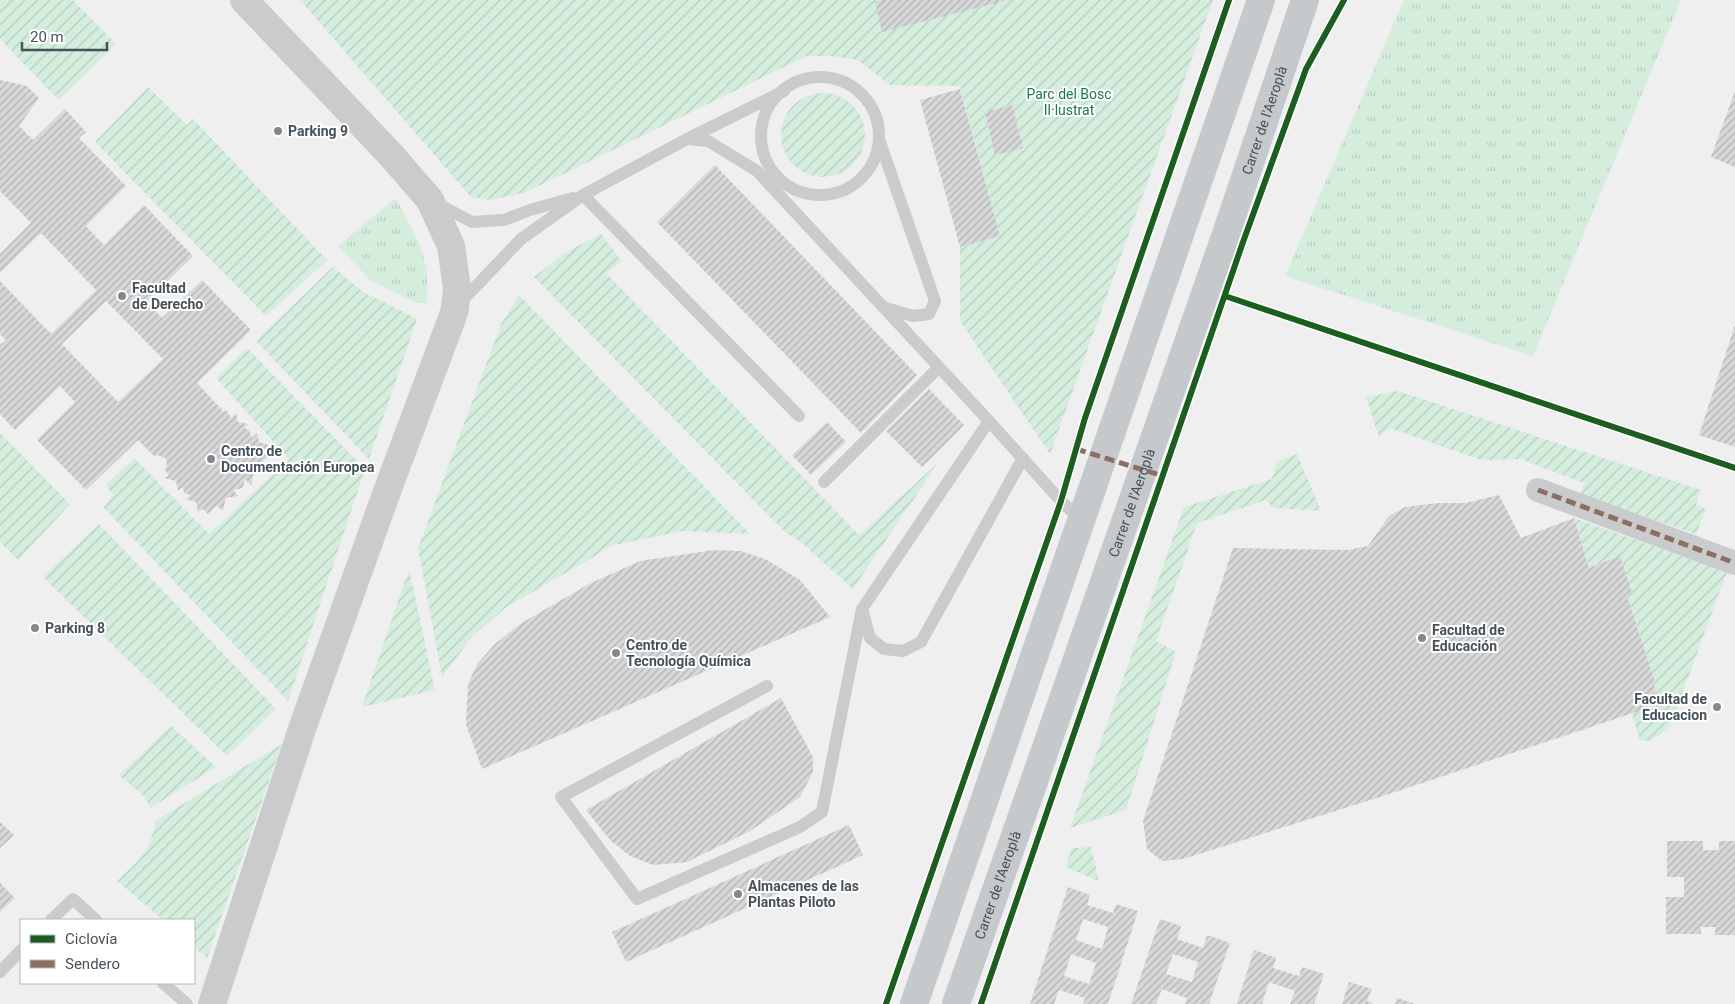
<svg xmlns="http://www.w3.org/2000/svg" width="1735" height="1004" viewBox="0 0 1735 1004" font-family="Roboto,sans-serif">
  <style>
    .grass { fill: url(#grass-tufts) }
    .garden { fill: url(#garden-furrows) }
    .building { fill: url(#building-hatch); fill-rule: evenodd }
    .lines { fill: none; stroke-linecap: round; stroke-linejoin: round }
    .service { stroke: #c9cbcd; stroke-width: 12 }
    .minor { stroke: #c9cbcd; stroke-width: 24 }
    .tertiary { stroke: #c9cbcd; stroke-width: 28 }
    .primary { stroke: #c5c9cb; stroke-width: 28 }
    .quiet { stroke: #8d6e63; stroke-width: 5; stroke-dasharray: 10 5; stroke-linecap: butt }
    .cycleway-casing { stroke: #fff; stroke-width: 9 }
    .cycleway { stroke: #1b5e20; stroke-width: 6 }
    .poi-dot { fill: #82888e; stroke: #fff; stroke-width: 2 }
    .labels { text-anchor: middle; stroke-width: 4; stroke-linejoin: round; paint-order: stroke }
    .park-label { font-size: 14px; fill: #1b7847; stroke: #fff }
    .street-label { font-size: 14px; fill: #47515a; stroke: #fff }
    .poi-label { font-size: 14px; font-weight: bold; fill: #47515a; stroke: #fff; text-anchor: start }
  </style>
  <defs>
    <pattern id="grass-tufts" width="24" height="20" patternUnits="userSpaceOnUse" patternTransform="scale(1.25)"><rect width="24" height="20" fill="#d4eddd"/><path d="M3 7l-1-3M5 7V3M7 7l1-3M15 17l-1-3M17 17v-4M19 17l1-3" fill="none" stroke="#b7cdc0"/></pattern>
    <pattern id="garden-furrows" width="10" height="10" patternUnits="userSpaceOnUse" patternTransform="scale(1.25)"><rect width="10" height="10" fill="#d4eddd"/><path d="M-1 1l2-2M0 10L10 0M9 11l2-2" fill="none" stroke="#b7cdc0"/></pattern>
    <pattern id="building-hatch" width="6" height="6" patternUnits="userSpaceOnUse" patternTransform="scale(1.25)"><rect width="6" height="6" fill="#d8d8d9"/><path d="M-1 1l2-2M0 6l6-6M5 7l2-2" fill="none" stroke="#b1b2b3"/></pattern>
  </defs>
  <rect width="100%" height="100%" fill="#efefef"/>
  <path class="grass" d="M1404,0H1681L1533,356L1285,276Z
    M396,198L420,245L427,270V303H416L370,280L338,246Z"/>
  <path class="garden" d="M0,0H73L116,44L59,100L0,39Z
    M300,0H1213L1050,454L960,321V247L1000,236L960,86L890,85L858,60L830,56H807L526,192L491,200L471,197Z
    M148,87L187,125L193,119L327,260L266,316L95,142Z
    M781 135a42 42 0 1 1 84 0a42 42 0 1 1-84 0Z
    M601,234L622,261L606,273L859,535L938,463L853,589L802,543L785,532L534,277L563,254Z
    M333,267L363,292L417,319L369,459L256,341Z
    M519,295L750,534L683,531L614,545L505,608L471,638L442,677L418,548L501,324Z
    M247,348L365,469L288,701L103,507L113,496L106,485L134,458L209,534L289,459L216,378Z
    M1398,391L1701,490L1696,505L1706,509L1696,534L1581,495L1584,483L1520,459L1481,460L1390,428L1379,437L1366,397Z
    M0,433L70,504L18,560L0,542Z
    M1297,454L1321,511L1274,508L1266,500L1197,523L1156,641L1176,652L1126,810L1070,828L1184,507L1272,479L1277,461Z
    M1574,518L1727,572L1670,727L1650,741L1640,740L1632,714L1639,711L1655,695L1654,679L1627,596L1632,591L1620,556L1589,568Z
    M99,524L276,709L227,756L43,577Z
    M409,569L435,690L362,707Z
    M171,726L216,767L150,808L145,797L119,775Z
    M282,744L207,958L194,947V920H163L117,881C139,859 150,854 155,821Z
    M1091,847L1099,881L1065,867L1072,848Z"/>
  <path class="building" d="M884,0H1004V1L882,32L875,2Z
    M0,80L27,86L39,98L19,126L33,140L65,109L86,132L79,138L126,186L86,226L104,245L144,205L193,256L146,302L162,318L202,280L251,330L197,383L224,412L226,410L231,418L236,413L238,422L248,424L244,428L249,430L252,438L257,433L259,442L268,445L264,450L269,456L260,464L266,469L254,472L251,485L245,479L243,488L233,490L238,496L226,498L223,511L217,505L208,514L203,509L198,512L196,502L186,499L191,495L184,493L183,487L178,491L176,481L165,478L169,475L164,469L167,466L166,458L157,455L155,457L138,440L86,490L37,440L75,402L60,386L15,430L0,414V345L6,340L0,334V281L51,334L96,290L41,233L0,273V254L31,223L0,191ZM106,301L163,359L118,402L62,344Z
    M960,89L1000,236L960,247L920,100Z
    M1735,91V167L1711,157Z
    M1012,105L1023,148L995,155L985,112Z
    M715,165L917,375L861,433L657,222Z
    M1735,325V447L1699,435Z
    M929,389L964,425L922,467L886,431Z
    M827,422L846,442L811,475L792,455Z
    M1499,495L1521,538L1574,518L1589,568L1620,556L1632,592L1627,596L1654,679L1655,695L1639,711L1380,797L1183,859L1162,861L1147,849L1143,821L1233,548L1348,550L1368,546L1389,516L1405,507L1439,503H1466Z
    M714,550L740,551L765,559L800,580L830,617L482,769L466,724L468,684L478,663L495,644L520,624L589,584L640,561Z
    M781,698L813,757V772L800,797L750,831L687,862L653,865L630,856L611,841L586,810Z
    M0,822L14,835L0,848Z
    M849,825L863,855L626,962L612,932Z
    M1667,841H1703V850H1719V841H1735V935H1715V927H1701V934H1666V897H1684V877H1667Z
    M0,883L15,898L0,912Z
    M1068,887L1090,895L1087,905L1113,913L1116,904L1138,911L1108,1004H1083L1085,998L1059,990L1054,1004H1030ZM1083,919L1108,927L1102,949L1076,940ZM1071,954L1096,963L1089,984L1064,976Z
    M1160,919L1181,926L1177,939L1203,948L1207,935L1230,943L1209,1004H1185L1187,998L1162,989L1156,1004H1131ZM1173,954L1198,962L1192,982L1166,974Z
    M1254,950L1276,958L1273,968L1299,976L1302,967L1324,974L1314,1004H1290L1295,991L1269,982L1262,1004H1237Z
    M1349,982L1372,989L1367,1001L1374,1004H1342Z
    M1397,998L1415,1004H1395Z"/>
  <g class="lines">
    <path class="service" d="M761 136a59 59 0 1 1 118 0a59 59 0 1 1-118 0Z
      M687,139L708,141L757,171L989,421L1061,501L1081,520
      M880,142L935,301L929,314L913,316L886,308
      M583,195L799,416
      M436,203L472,222L504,220L530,210L573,198
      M459,304L521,239L583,195L687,139L784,91
      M824,482L939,367
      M863,612L870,638L884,649L903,651L921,642L1023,458
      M767,686L561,797L637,899L800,827L822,812L862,609L989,421
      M51,920L73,899L96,920
      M0,972L21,950
      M163,983L187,1004"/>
    <path class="minor" d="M1538,490L1735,563"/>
    <path class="tertiary" d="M212,1004L303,726L389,486L451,321L455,309L457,288L451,246L430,200L390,154L244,0"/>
    <g class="primary">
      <path d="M914,1004L1261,0"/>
      <path id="s1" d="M956,1004L1227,231L1305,0"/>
    </g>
    <path class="quiet" d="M1076,449L1163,476
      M1538,490L1735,563"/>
    <defs>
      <path id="cycleway" d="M1225,296L1735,468
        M886,1004L1061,501L1085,418L1229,0
        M981,1004L1243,242L1306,69L1344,0"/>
    </defs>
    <use href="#cycleway" class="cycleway-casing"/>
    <use href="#cycleway" class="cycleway"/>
  </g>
  <g class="poi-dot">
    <circle cx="278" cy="131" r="5"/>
    <circle cx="122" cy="296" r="5"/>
    <circle cx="211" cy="459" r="5"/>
    <circle cx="35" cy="628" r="5"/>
    <circle cx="1422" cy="638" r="5"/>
    <circle cx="616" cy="653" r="5"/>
    <circle cx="1717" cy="707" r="5"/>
    <circle cx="738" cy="894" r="5"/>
  </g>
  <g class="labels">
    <g class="park-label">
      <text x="1069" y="99">Parc del Bosc<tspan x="1069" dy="16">Il·lustrat</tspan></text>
    </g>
    <g class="street-label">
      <text dy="5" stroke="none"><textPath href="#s1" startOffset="936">Carrer de l'Aeroplà</textPath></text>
      <text dy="5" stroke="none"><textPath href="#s1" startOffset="531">Carrer de l'Aeroplà</textPath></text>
      <text dy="5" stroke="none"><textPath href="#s1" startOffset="126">Carrer de l'Aeroplà</textPath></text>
    </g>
    <g class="poi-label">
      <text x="288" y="136">Parking 9</text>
      <text x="132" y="293">Facultad<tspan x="132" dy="16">de Derecho</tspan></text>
      <text x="221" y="456">Centro de<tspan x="221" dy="16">Documentación Europea</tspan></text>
      <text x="45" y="633">Parking 8</text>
      <text x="1432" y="635">Facultad de<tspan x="1432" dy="16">Educación</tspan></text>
      <text x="626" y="650">Centro de<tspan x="626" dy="16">Tecnología Química</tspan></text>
      <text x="1707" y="704" text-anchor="end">Facultad de<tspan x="1707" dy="16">Educacion</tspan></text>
      <text x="748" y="891">Almacenes de las<tspan x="748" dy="16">Plantas Piloto</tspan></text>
    </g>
  </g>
  <rect x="20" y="919" width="175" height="65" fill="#ffffff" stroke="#b5b9bd"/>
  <rect x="30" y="935" width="25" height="8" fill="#1b5e20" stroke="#b5b9bd"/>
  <text x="65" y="944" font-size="15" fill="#47515a">Ciclovía</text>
  <rect x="30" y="960" width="25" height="8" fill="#8d6e63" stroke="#b5b9bd"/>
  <text x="65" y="969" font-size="15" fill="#47515a">Sendero</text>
  <path d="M22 42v8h85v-8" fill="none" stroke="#47515a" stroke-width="2.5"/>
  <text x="30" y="42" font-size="15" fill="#47515a" stroke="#ffffff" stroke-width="4" paint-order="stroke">20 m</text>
</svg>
